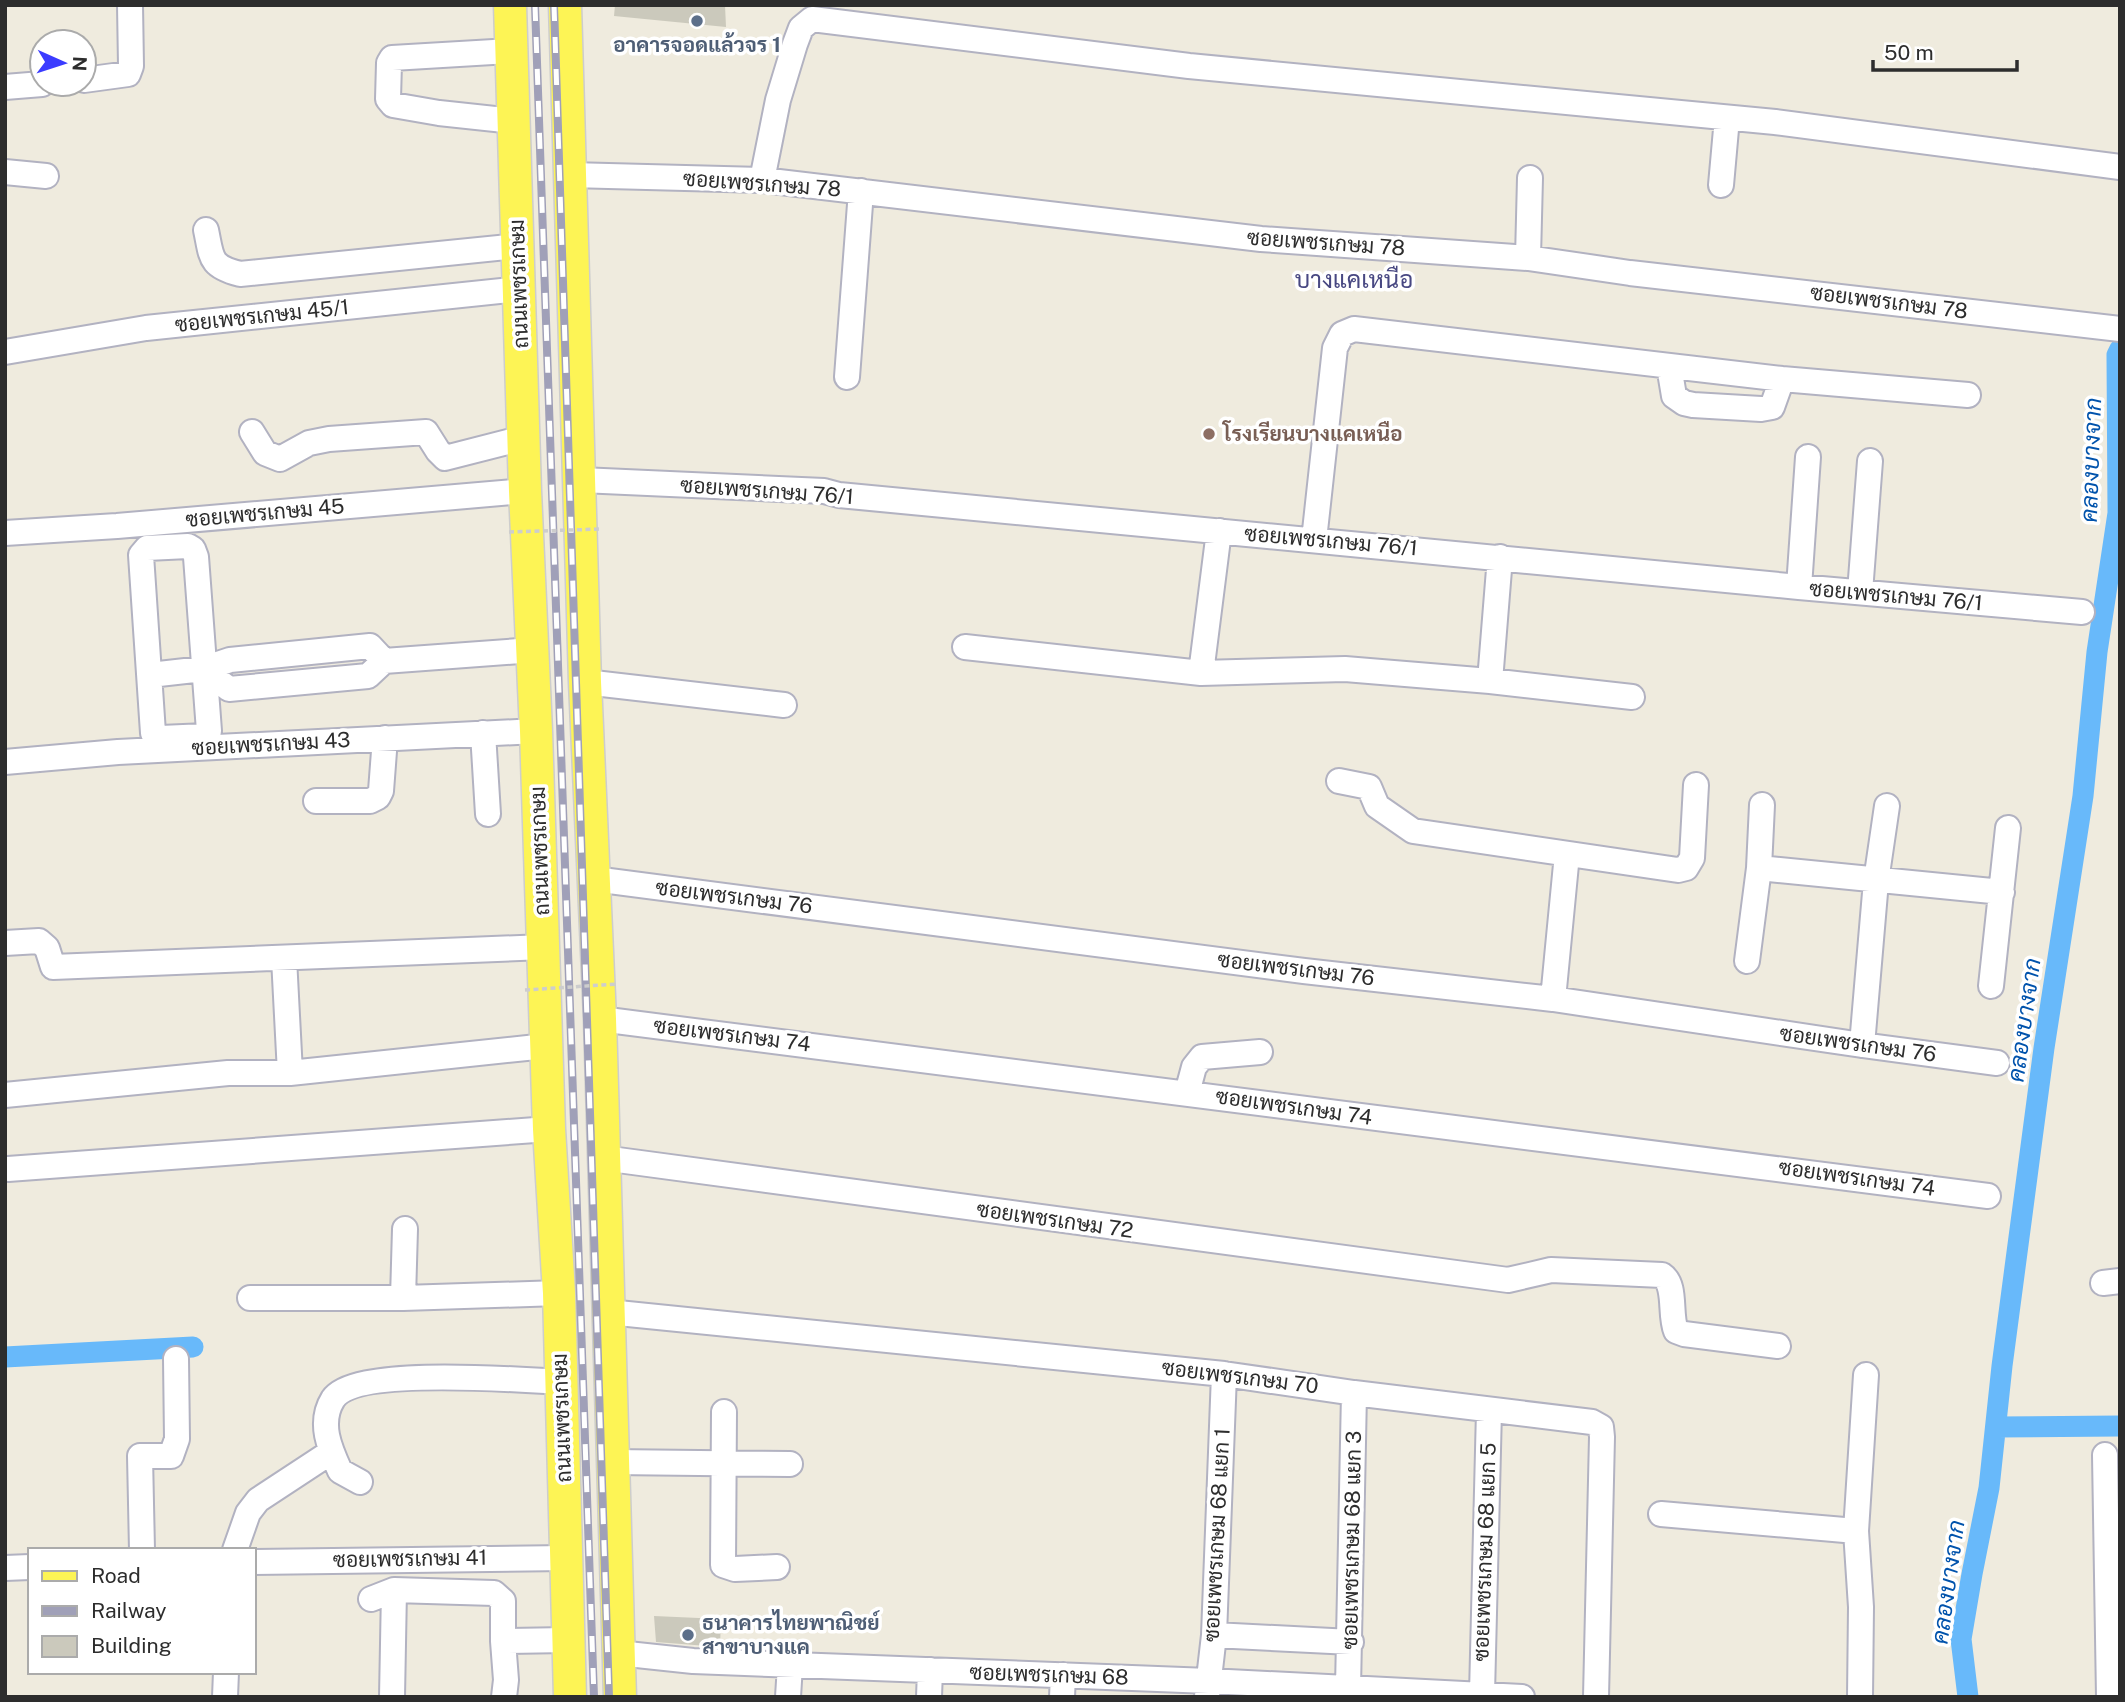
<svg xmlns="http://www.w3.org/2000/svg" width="2125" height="1702" viewBox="0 0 2125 1702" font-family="'Public Sans',Sarabun,sans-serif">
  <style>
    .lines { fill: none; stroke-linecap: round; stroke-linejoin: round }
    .canal { stroke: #68b9fa; stroke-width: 21 }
    .building { fill: #cbc9bc }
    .minor-casing { stroke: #b2b2c1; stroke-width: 28 }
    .major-casing { stroke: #cdcdcd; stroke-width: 35 }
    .minor { stroke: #fff; stroke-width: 24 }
    .major { stroke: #fdf455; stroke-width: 32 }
    .rail-casing { stroke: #a0a0b8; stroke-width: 8 }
    .rail { stroke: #fff; stroke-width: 5; stroke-dasharray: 16; stroke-linecap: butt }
    .path-bridge { stroke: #cdcdcd; stroke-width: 3.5; stroke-dasharray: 5 3.5; stroke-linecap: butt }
    .service-dot { fill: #5c6f8a; stroke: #fff; stroke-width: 2.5 }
    .education-dot { fill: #8d6e63; stroke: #fff; stroke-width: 2.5 }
    .labels { text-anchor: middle; stroke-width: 7; stroke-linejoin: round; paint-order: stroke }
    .service-label { font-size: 21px; font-weight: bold; fill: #4e5e75; stroke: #fff }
    .street-label { font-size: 21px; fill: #2d2d2d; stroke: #fff }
    .education-label { font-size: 21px; font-weight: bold; fill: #785e54; stroke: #fff; text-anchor: start }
    .water-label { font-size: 23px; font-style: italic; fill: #0153ac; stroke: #fff }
    .quarter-label { font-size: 24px; fill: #484882; stroke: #fff }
  </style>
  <rect width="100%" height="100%" fill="#efebde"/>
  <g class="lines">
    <path class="canal" d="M5,1357L193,1347
      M1996,1427L2120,1426
      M1968,1697L1961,1639L1972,1574L1989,1488L2002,1366L2044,1048L2083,796L2097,652L2118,513L2117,355L2120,349"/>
  </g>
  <path class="building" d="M615,5H725L726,27L614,16Z
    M654,1616L721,1619L720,1647L656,1642Z"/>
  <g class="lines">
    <defs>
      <path id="minor" d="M511,51L392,58L389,63L388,99L393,105L439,113L513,121
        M84,80L128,74L131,66L130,5
        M5,87L42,84
        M5,172L46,176
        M570,175L762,180L1261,239L1528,258L1630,273L2120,329
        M762,180L778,100L795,44L801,28L812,19L1189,66L1775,122L2120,167
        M1721,185L1727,118
        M206,230C212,258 209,266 240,274L517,246
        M1528,258L1530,178
        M5,352L146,328L520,289
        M1669,366L1674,396L1684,403L1693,405L1761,409L1772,407L1782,379
        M847,377L861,191
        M252,432L265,453L280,459L309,443L329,439L426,432L438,451L445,458L523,438
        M581,480L824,491L839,495L1799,587L2082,612
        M5,533L117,526L525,491
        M1314,540L1335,348L1342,334L1354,329L1782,379L1968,395
        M188,546L193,549L196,557L209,731L206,736L161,738L155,737L153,733L141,555L147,548Z
        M1799,587L1808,457
        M1860,592L1870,461
        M370,646L384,661L368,676L229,689L203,669L230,660Z
        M965,647L1201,673L1345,669L1490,681L1632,697
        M384,661L533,650
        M1201,673L1219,531
        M150,675L203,669
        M1490,681L1500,557
        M585,682L784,705
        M483,733L488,814
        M5,762L118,752L536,731
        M1339,781L1369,787L1377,806L1413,831L1678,870L1686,868L1692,858L1696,785
        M316,801H370L378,797L381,791L385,738
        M1759,868L2002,892
        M594,879L1304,971L1553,999L1862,1045L1997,1063
        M5,943L39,941L47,948L53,967L544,947
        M284,958L290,1073
        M1747,961L1759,868L1762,805
        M1991,986L2008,828
        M1553,999L1567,854
        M600,1019L1988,1196
        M1862,1045L1876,881L1887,806
        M1187,1093L1194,1067L1202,1057L1260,1052
        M5,1095L228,1073H290L546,1046
        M603,1158L1508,1280L1551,1270L1662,1275C1677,1285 1669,1314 1676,1331L1684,1334L1778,1346
        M8,1169L549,1129
        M2103,1283L2120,1281
        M250,1298H403L559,1293
        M403,1298L405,1229
        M608,1312L1224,1374L1354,1393L1592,1422L1601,1427L1602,1437L1596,1697
        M724,1412L723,1565L735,1569L777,1567
        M2105,1455L2109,1697
        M612,1462L790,1464
        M360,1482L340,1471C330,1449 318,1423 333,1399C355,1366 521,1380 561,1382
        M1661,1514L1856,1531L1861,1607L1860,1697
        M1856,1531L1866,1375
        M142,1550L140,1456H171L177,1439L176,1359
        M235,1550L248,1513L258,1500L331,1452
        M254,1562L566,1558
        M5,1568L30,1567
        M371,1599L394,1590L494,1593L503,1601V1641L568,1640
        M1214,1635L1351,1642
        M503,1641L506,1680L504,1697
        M618,1653L693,1661L1209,1681L1522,1697
        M1348,1688L1354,1393
        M1482,1694L1489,1410
        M1207,1696L1214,1635L1224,1374
        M225,1697L226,1672
        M392,1697L394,1590
        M788,1697L790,1665
        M929,1697L930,1670
        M1062,1697L1063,1675"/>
      <path id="major" d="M510,5L525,491L536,731L549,1129L559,1293L570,1697
        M565,5L585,682L600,1019L620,1697"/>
    </defs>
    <use href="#minor" class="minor-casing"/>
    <use href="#major" class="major-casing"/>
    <use href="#minor" class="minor"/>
    <use href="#major" class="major"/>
    <defs>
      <path id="rail" d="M535,5L594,1697
        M554,5L609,1697"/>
    </defs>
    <use href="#rail" class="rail-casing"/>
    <use href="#rail" class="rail"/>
    <path class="path-bridge" d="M509,532L602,529
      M525,990L617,984"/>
  </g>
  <g class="service-dot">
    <circle cx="697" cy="21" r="7"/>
    <circle cx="688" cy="1635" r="7"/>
  </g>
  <circle class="education-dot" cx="1209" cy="434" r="7"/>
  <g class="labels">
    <g class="service-label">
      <text x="697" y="52">อาคารจอดแล้วจร 1</text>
      <text x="702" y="1630" text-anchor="start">ธนาคารไทยพาณิชย์<tspan x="702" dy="24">สาขาบางแค</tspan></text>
    </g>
    <g class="street-label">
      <text transform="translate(762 184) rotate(4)" y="7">ซอยเพชรเกษม 78</text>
      <text transform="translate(1326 243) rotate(4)" y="7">ซอยเพชรเกษม 78</text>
      <text transform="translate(519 284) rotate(-92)" y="7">ถนนเพชรเกษม</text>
      <text transform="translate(1889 302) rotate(7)" y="7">ซอยเพชรเกษม 78</text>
      <text transform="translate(262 316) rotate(-6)" y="7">ซอยเพชรเกษม 45/1</text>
      <text transform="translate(767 491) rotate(4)" y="7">ซอยเพชรเกษม 76/1</text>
      <text transform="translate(265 513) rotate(-5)" y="7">ซอยเพชรเกษม 45</text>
      <text transform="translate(1331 541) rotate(5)" y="7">ซอยเพชรเกษม 76/1</text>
      <text transform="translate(1896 596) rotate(5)" y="7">ซอยเพชรเกษม 76/1</text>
      <text transform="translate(271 744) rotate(-3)" y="7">ซอยเพชรเกษม 43</text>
      <text transform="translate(540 851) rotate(-92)" y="7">ถนนเพชรเกษม</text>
      <text transform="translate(734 897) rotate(7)" y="7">ซอยเพชรเกษม 76</text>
      <text transform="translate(1296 969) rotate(7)" y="7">ซอยเพชรเกษม 76</text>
      <text transform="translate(732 1035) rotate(7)" y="7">ซอยเพชรเกษม 74</text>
      <text transform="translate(1858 1044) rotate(8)" y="7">ซอยเพชรเกษม 76</text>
      <text transform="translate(1294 1107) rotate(8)" y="7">ซอยเพชรเกษม 74</text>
      <text transform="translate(1857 1178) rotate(8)" y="7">ซอยเพชรเกษม 74</text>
      <text transform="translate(1055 1220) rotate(8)" y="7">ซอยเพชรเกษม 72</text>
      <text transform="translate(1240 1377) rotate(7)" y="7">ซอยเพชรเกษม 70</text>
      <text transform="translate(562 1418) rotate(-92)" y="7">ถนนเพชรเกษม</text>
      <text transform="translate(1217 1535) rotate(-87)" y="7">ซอยเพชรเกษม 68 แยก 1</text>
      <text transform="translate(1352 1540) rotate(-89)" y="7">ซอยเพชรเกษม 68 แยก 3</text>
      <text transform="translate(1485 1552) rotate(-88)" y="7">ซอยเพชรเกษม 68 แยก 5</text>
      <text transform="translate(410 1559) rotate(-1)" y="7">ซอยเพชรเกษม 41</text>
      <text transform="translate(1049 1675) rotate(2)" y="7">ซอยเพชรเกษม 68</text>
    </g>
    <g class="education-label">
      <text x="1223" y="441">โรงเรียนบางแคเหนือ</text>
    </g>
    <g class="water-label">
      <text transform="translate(2091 460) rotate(-88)" y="8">คลองบางจาก</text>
      <text transform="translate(2024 1020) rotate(-82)" y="8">คลองบางจาก</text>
      <text transform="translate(1948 1582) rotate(-82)" y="8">คลองบางจาก</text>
    </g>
    <g class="quarter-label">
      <text x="1354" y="288">บางแคเหนือ</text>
    </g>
  </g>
  <rect width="2125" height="1702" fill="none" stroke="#2d2d2d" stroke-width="14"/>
  <rect x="28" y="1548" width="228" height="126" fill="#ffffff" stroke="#ababab" stroke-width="2"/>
  <rect x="42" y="1571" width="35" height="10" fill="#fdf455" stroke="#ababab" stroke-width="2"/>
  <text x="91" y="1583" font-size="21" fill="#2d2d2d">Road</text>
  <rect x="42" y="1606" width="35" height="10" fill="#a0a0b8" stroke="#ababab" stroke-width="2"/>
  <text x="91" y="1618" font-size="21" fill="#2d2d2d">Railway</text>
  <rect x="42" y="1636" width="35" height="21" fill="#cbc9bc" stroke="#ababab" stroke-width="2"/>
  <text x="91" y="1653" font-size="21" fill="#2d2d2d">Building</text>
  <g transform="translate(63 63) rotate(93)"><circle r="33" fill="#ffffff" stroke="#ababab" stroke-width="2"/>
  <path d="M0-5L12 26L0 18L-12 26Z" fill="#3b3cff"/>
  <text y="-10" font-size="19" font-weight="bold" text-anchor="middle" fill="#2d2d2d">N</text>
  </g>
  <path d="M1873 60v10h144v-10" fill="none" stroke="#2d2d2d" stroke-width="3.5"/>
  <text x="1884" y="60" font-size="21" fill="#2d2d2d" stroke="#ffffff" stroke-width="5" paint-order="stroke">50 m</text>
</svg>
